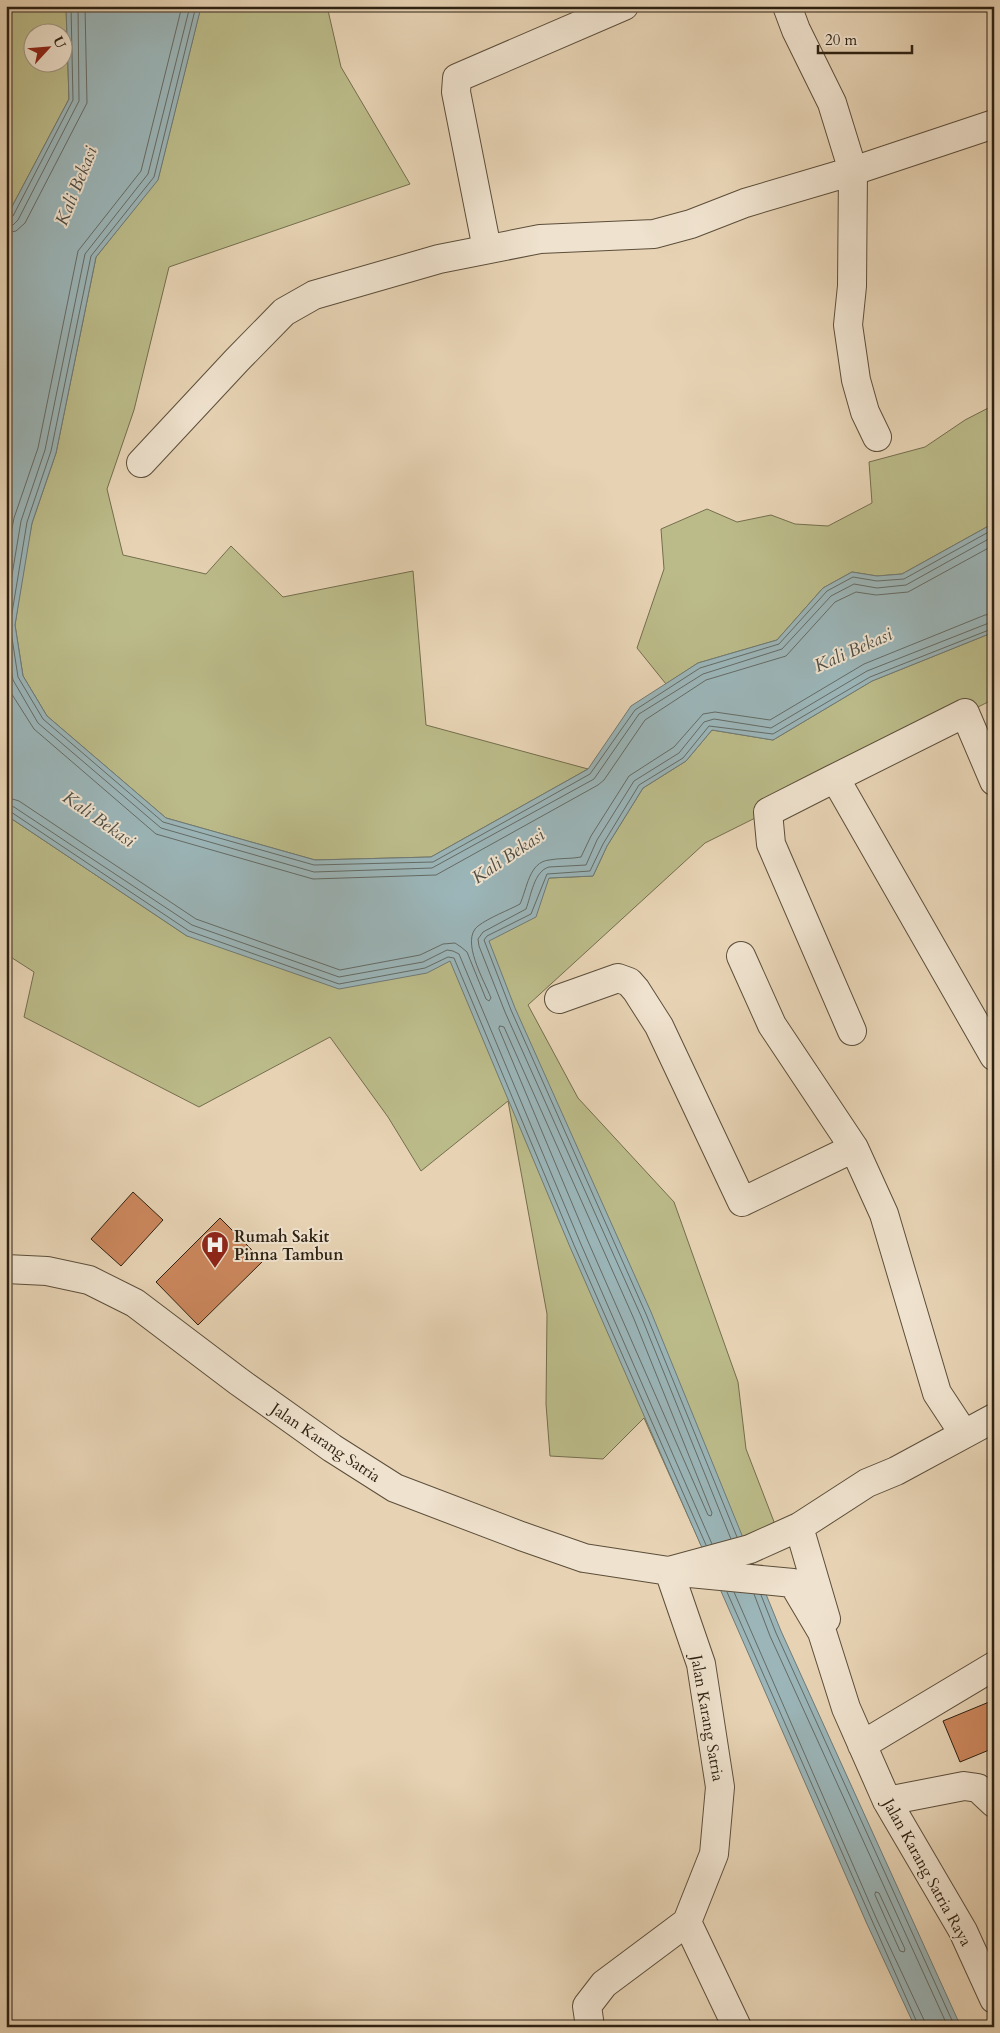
<svg xmlns="http://www.w3.org/2000/svg" width="1000" height="2033" viewBox="0 0 1000 2033" font-family="Cardo,serif">
  <style>
    .green { fill: #bbbb89; stroke: #746e4e; fill-rule: evenodd }
    .water { fill: #9bb5b8; stroke: #6f7a76 }
    .lines { fill: none; stroke-linecap: round; stroke-linejoin: round }
    .shore { stroke: #646b65; stroke-width: 1 }
    .building { fill: #cc875d; stroke: #2d2112 }
    .minor-casing { stroke: #5c4e3a; stroke-width: 30 }
    .minor { stroke: #efe2ce; stroke-width: 28 }
    .labels { text-anchor: middle; stroke-width: 4; stroke-linejoin: round; paint-order: stroke }
    .poi-label { font-size: 16px; font-weight: bold; fill: #2d2112; stroke: #efe2ce; text-anchor: start }
    .street-label { font-size: 16px; fill: #2d2112; stroke: #efe2ce }
    .water-label { font-size: 18px; font-style: italic; fill: #4e4d44; stroke: #efe2ce }
  </style>
  <rect width="100%" height="100%" fill="#e7d3b4"/>
  <filter id="stains"><feTurbulence type="fractalNoise" baseFrequency=".004" numOctaves="4"/><feColorMatrix values="0 0 0 0 .2 0 0 0 0 .09 0 0 0 0 .02 0 0 0 .5 -.17"/></filter>
  <radialGradient id="worn" r=".72"><stop offset=".6" stop-color="#630" stop-opacity="0"/><stop offset="1" stop-color="#630" stop-opacity=".3"/></radialGradient>
  <path class="green" d="M6,6H66L69,99L6,218ZM32,32H62V62H32Z
    M201,6H327L341,67L410,184L169,267L134,410L107,489L123,555L206,574L231,546L283,597L413,571L426,725L588,769L431,857L315,860L166,818L47,716L23,676L15,625L25,559L32,523L56,453L96,257L158,179Z
    M994,405V523L902,574L877,576L852,572L823,588L777,640L698,663L666,684L637,648L664,569L661,529L707,509L737,522L771,515L795,524L828,526L872,503L869,462L925,447L965,420Z
    M994,632V699L705,843L528,1005L578,1098L674,1202L738,1382L746,1449L776,1527L735,1540L701,1545L644,1418L603,1459L550,1456L546,1404L547,1314L508,1101L421,1171L388,1117L330,1037L199,1107L24,1017L34,972L6,954V815L187,936L549,878L593,876L607,846L643,788L686,761L712,730L773,740L872,681Z"/>
  <path class="water" d="M66,6L201,7L158,180L96,257L56,453L32,523L15,625L23,676L47,716L166,818L315,860L431,857L588,769L631,706L698,663L777,640L823,588L852,572L877,576L902,574L994,523V632L872,681L773,740L712,730L686,761L643,788L607,846L593,876L549,878L536,917L489,941L515,1008L651,1312L781,1631L961,2027H915L867,1924L570,1247L450,961L427,973L339,989L187,936L6,815V218L69,99Z"/>
  <g class="lines">
    <path class="shore" d="M196,6L154,177L91,256L51,451L27,522L10,625L18,677L43,719L163,822L314,865L433,862L590,774L635,710L700,668L779,644L827,591L853,577L877,581L904,579L994,529
      M6,219L13,216L73,100L71,6
      M6,226L13,225L18,220L79,101L78,6
      M6,233L16,231L25,223L87,103L85,6
      M6,560L14,518L38,448L78,251L141,171L182,6
      M6,611L21,521L45,450L85,254L148,174L190,6
      M6,640L13,680L38,723L161,828L314,872L432,868L594,779L639,714L703,674L782,649L831,596L854,584L877,588L906,585L994,536
      M6,685L34,729L156,834L313,879L436,875L598,785L604,780L645,720L706,680L786,656L835,602L856,592L876,595L908,592L994,545
      M6,797L19,801L196,919L340,970L420,955L443,944L455,943L461,947L467,952L486,999L489,1001L491,998C484,980 460,940 478,926C490,917 507,911 520,904C527,889 529,862 549,860C559,858 571,859 581,857L591,836L629,776L674,747L703,714L715,712L770,720L864,664L985,615L994,614
      M6,805L14,807L192,925L339,977L423,962L447,950L453,951L459,954L580,1242L712,1544
      M6,811L11,812L189,931L339,984L425,968L448,957L454,958L574,1245L706,1545
      M500,1026L504,1027L634,1319L712,1513L711,1516L708,1515L587,1239L499,1029Z
      M737,1537L646,1314L511,1010L484,940L487,936L531,914L547,874L590,871L603,844L639,785L683,758L709,726L773,734L870,677L994,628
      M731,1539L641,1316L505,1012L479,946L478,939L483,932L526,909C531,896 534,871 549,867L586,865L597,840L634,781L679,753L704,722L714,719L771,728L867,671L994,621
      M727,1592L919,2027
      M734,1592L877,1920L924,2020L925,2027
      M754,1594L770,1636L948,2027
      M761,1595L776,1633L955,2027
      M876,1892L879,1893L905,1949L904,1952L900,1951L875,1895Z"/>
  </g>
  <path class="building" d="M133,1192L163,1220L121,1266L91,1239Z
    M220,1218L263,1261L198,1325L156,1282Z
    M994,1700V1748L960,1762L943,1721Z"/>
  <g class="lines">
    <defs>
      <path id="minor" d="M787,6L796,30L832,103L853,171L852,286L848,325L856,380L865,412L877,437
        M487,249L456,92L457,78L624,6
        M141,463L237,360L284,312L314,295L439,259L540,239L654,234L691,224L745,203L853,171L994,124
        M835,778L768,812L771,844L852,1031
        M994,781L965,713L835,778L994,1056
        M741,956L772,1025L854,1148L884,1214L937,1393L964,1434
        M559,999L618,978L629,982L636,990L659,1026L742,1202L854,1148
        M6,1269L47,1271L89,1280L135,1303L238,1381L332,1448L395,1488L521,1536L584,1558L669,1571L750,1549L799,1527L867,1483L896,1471L994,1418
        M799,1527L826,1619
        M862,1745L994,1666
        M887,1801L964,1786L978,1788L994,1803
        M687,1922L737,2027
        M590,2027L587,2006L604,1984L687,1922L714,1854L720,1787L701,1664L669,1571L793,1583L822,1632L846,1708L887,1801L963,1931L994,1999"/>
    </defs>
    <use href="#minor" class="minor-casing"/>
    <use href="#minor" class="minor"/>
  </g>
  <defs>
    <symbol id="hospital-pin" viewBox="-11 -11 22 30"><path d="M0 17L-7.5 6A9.5 9.5 0 1 1 7.5 6Z" fill="#8f2418" stroke="#efe2ce"/><path d="M-5-5h3v3.5h4V-5h3V5h-3V1.5h-4V5h-3Z" fill="#fff"/></symbol>
  </defs>
  <g fill-rule="evenodd">
    <use href="#hospital-pin" x="199" y="1229" width="32" height="43"/>
  </g>
  <g class="labels">
    <g class="poi-label">
      <text x="234" y="1242">Rumah Sakit<tspan x="234" dy="18">Pinna Tambun</tspan></text>
    </g>
    <g class="street-label">
      <text transform="translate(326 1442) rotate(34)" y="6">Jalan Karang Satria</text>
      <text transform="translate(708 1718) rotate(80)" y="6">Jalan Karang Satria</text>
      <text transform="translate(928 1872) rotate(61)" y="6">Jalan Karang Satria Raya</text>
    </g>
    <g class="water-label">
      <text transform="translate(76 186) rotate(-68)" y="6">Kali Bekasi</text>
      <text transform="translate(853 650) rotate(-24)" y="6">Kali Bekasi</text>
      <text transform="translate(99 819) rotate(35)" y="6">Kali Bekasi</text>
      <text transform="translate(508 856) rotate(-34)" y="6">Kali Bekasi</text>
    </g>
  </g>
  <rect width="1000" height="2033" fill="none" stroke="#e7d3b4" stroke-width="25"/>
  <rect x="8" y="8" width="985" height="2018" fill="none" stroke="#2d2112" stroke-width="2.5"/>
  <rect x="12" y="12" width="975" height="2008" fill="none" stroke="#2d2112"/>
  <g transform="translate(48 48) rotate(64)"><circle r="24" fill="#efe2ce" stroke="#a19583"/>
  <path d="M0-4L9 19L0 12L-9 19Z" fill="#8f2418"/>
  <text y="-8" font-size="14" font-weight="bold" text-anchor="middle" fill="#2d2112">U</text>
  </g>
  <path d="M818 45v8h94v-8" fill="none" stroke="#2d2112" stroke-width="2.5"/>
  <text x="825" y="45" font-size="15" fill="#2d2112" stroke="#efe2ce" stroke-width="4" paint-order="stroke">20 m</text>
  <rect width="100%" height="100%" filter="url(#stains)"/>
  <rect width="100%" height="100%" fill="url(#worn)"/>
</svg>
